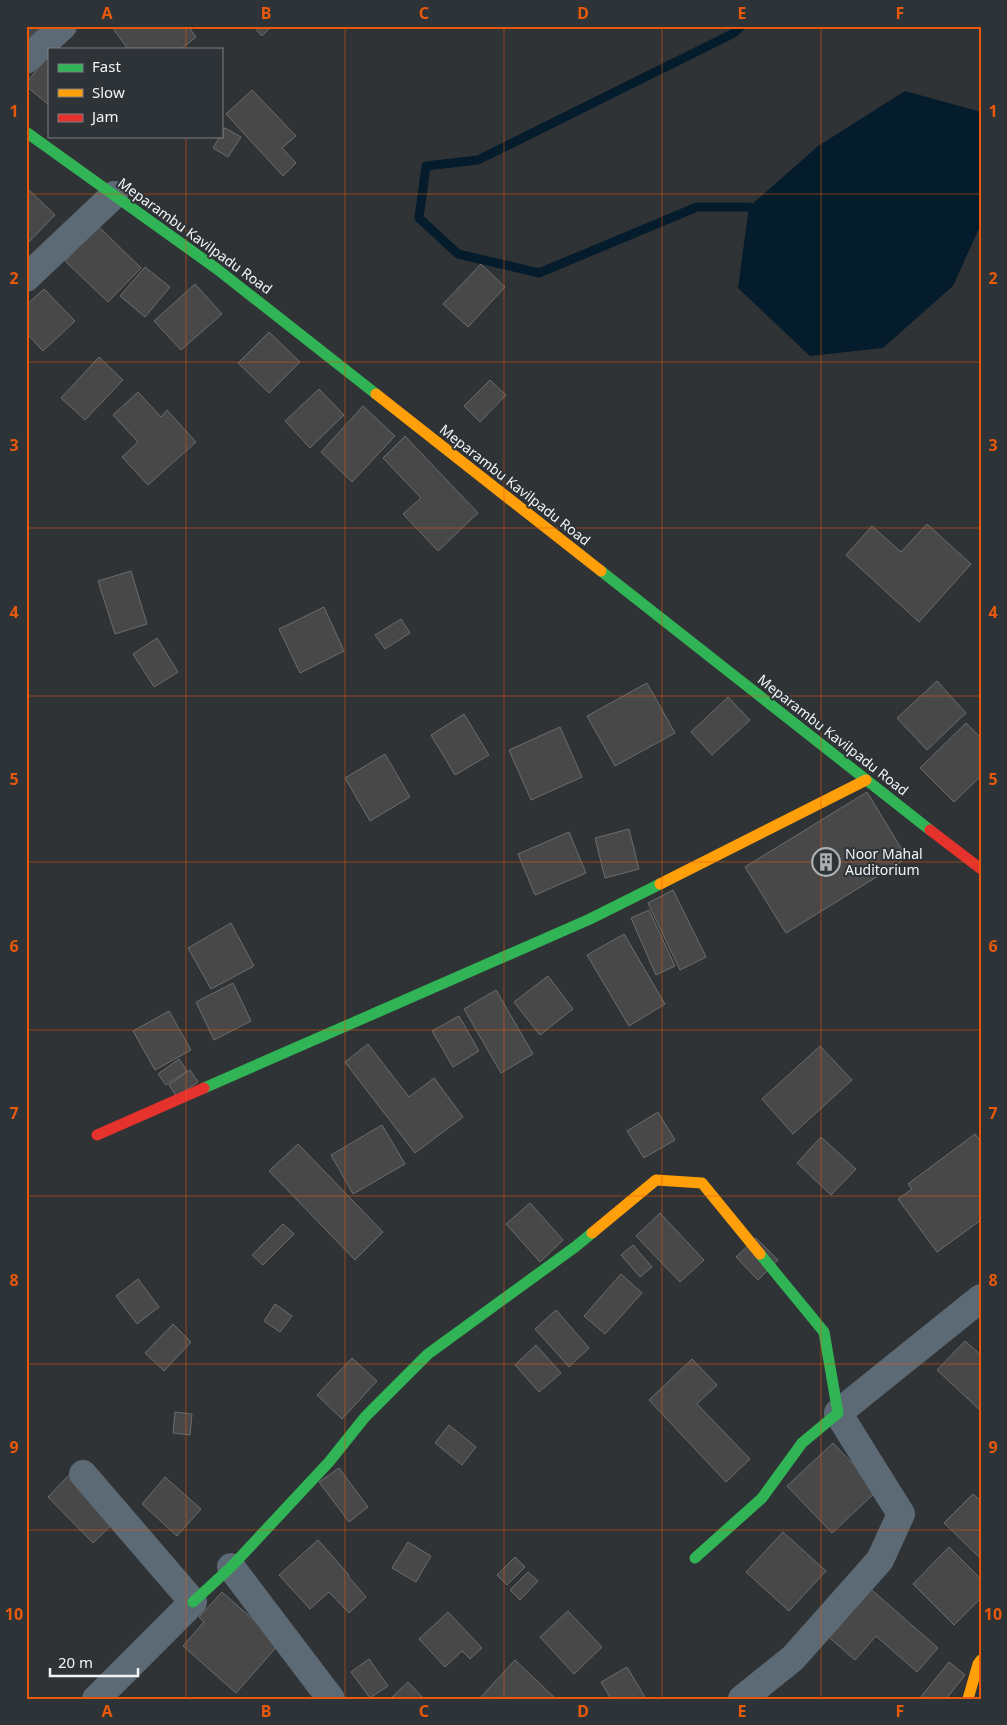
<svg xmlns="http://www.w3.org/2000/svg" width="1007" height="1725" viewBox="0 0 1007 1725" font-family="'Noto Sans',sans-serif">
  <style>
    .water { fill: #041c2c }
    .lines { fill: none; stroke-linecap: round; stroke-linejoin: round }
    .stream { stroke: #041c2c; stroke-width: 9 }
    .building { fill: #484849; stroke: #6c6c6d }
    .street { stroke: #5c6a75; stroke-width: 28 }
    .fast { stroke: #30b455; stroke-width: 11 }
    .slow { stroke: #ff9f0a; stroke-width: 11 }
    .jam { stroke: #e5322d; stroke-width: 11 }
    .grid { fill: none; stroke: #e8590c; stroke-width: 1; stroke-opacity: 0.55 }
    .labels { text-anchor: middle; stroke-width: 4; stroke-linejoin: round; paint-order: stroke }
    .street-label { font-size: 14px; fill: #f1f4f6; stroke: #2e3337 }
    .poi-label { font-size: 14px; fill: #f1f4f6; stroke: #2e3337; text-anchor: start }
    .neatline { fill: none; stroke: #e8590c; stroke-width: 2 }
    .grid-label { font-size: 16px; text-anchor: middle; font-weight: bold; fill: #e8590c }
  </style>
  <rect width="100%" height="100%" fill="#303335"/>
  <path class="water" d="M905,91L981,112V224L953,286L883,348L810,356L738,288L749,207L818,146Z"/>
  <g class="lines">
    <path class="stream" d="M741,26L734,33L478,160L426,166L419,218L458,254L539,273L697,207H749"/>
  </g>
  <path class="building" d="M26,26H42L45,30L26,48Z
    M111,26H188L196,37L181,49H128Z
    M253,26H272L262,36Z
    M49,55V105L26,86V83Z
    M252,90L296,136L282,148L296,163L283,176L226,114Z
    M225,128L241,137L228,157L213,148Z
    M26,187L55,215L26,245Z
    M98,226L141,268L108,302L65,261Z
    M481,264L505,287L468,327L443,304Z
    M145,267L170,287L145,317L120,296Z
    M195,284L222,314L181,350L154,321Z
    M44,289L75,321L43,351L26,333V305Z
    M269,332L300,362L269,393L238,363Z
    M99,357L123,380L85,420L61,398Z
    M490,380L506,395L480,422L464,406Z
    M319,389L344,415L310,448L285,421Z
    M138,392L161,417L167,410L196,442L148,485L122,457L138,442L113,415Z
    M363,406L395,436L352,482L321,452Z
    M405,436L478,513L438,551L403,514L421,498L383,458Z
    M927,524L971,564L919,622L846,555L872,526L901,552Z
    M131,571L147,624L115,634L98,581Z
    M324,607L344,651L300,673L279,629Z
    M401,619L410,633L385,649L375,635Z
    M157,638L178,672L154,687L133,654Z
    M937,681L966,713L927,750L897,718Z
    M647,683L675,733L615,766L587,716Z
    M728,697L750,720L712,755L691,732Z
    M464,714L489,755L455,775L431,735Z
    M966,723L981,738V776L954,802L920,768Z
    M560,727L582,777L531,800L509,750Z
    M385,754L410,797L370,821L345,778Z
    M867,792L907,858L786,933L745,867Z
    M629,829L639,869L605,878L595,838Z
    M569,832L586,873L535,895L518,854Z
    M673,890L706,957L680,970L648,903Z
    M649,910L675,966L656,975L631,918Z
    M231,923L254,966L211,989L188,948Z
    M624,934L665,1004L629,1026L587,955Z
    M548,976L573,1009L540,1035L514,1002Z
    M233,983L251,1021L214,1040L196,1002Z
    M496,990L533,1054L501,1073L464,1009Z
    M169,1011L191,1050L155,1070L133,1031Z
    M459,1016L479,1051L453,1067L432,1031Z
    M368,1044L409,1097L434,1078L463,1117L415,1153L345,1062Z
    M820,1046L852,1080L793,1134L762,1099Z
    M179,1059L187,1071L166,1085L158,1074Z
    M190,1070L198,1082L177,1097L169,1085Z
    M658,1112L675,1140L644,1158L627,1131Z
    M382,1125L405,1164L353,1194L331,1155Z
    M975,1134L981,1142V1220L937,1252L898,1199L912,1189L908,1184Z
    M821,1137L856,1169L831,1195L797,1163Z
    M298,1144L383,1232L355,1260L269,1171Z
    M530,1203L563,1240L540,1262L506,1224Z
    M660,1213L704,1260L680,1282L636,1236Z
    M283,1224L294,1234L263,1265L252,1255Z
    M756,1238L778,1260L758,1280L736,1257Z
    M633,1245L652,1267L640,1277L621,1255Z
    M621,1274L642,1293L605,1334L584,1316Z
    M138,1279L159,1307L137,1324L116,1296Z
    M275,1304L292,1316L280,1332L264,1321Z
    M556,1310L589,1348L569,1367L535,1329Z
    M173,1324L191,1342L164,1371L145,1353Z
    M965,1341L981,1355V1411L937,1370Z
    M536,1345L561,1373L539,1392L515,1365Z
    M352,1358L377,1381L342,1419L317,1395Z
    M692,1359L717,1385L697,1404L750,1459L726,1482L649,1400Z
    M175,1412L192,1414L190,1435L173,1433Z
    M449,1425L476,1447L462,1465L435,1443Z
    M833,1443L878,1490L832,1533L787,1486Z
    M339,1468L368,1507L349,1522L319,1482Z
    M72,1472L118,1519L93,1543L48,1497Z
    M165,1477L201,1509L177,1536L142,1504Z
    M973,1494L981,1501V1559L944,1523Z
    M783,1532L826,1571L789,1611L746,1572Z
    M318,1540L349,1575L348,1576L366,1597L349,1613L329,1592L310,1609L279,1575Z
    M408,1542L431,1556L416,1582L392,1568Z
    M949,1547L981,1579V1598L954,1625L913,1584Z
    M515,1557L525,1567L507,1585L497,1575Z
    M528,1572L538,1581L520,1600L510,1590Z
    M865,1584L938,1648L917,1672L876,1636L855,1660L823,1632Z
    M222,1592L280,1643L236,1693L183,1646L204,1622L199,1617Z
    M568,1611L602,1647L574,1674L540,1637Z
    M448,1612L482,1648L470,1659L462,1651L445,1667L419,1639Z
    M369,1659L388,1686L370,1698L351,1672Z
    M515,1660L556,1699H479Z
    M949,1662L965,1675L946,1699H919Z
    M627,1667L646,1699H611L601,1682Z
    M408,1682L424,1699H390Z"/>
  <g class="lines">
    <path class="street" d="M26,60L63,26
      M26,278L114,195
      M83,1474L193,1602L96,1699
      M231,1567L331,1699
      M742,1699L793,1658L880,1560L901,1514L838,1413L981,1298"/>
    <path class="fast" d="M26,132L217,269L376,394
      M601,571L930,830
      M204,1088L590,919L660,884
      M695,1558L762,1498L802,1443L838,1413L824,1332L760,1254
      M193,1602L231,1567L329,1462L365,1417L428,1354L575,1247L592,1233"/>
    <path class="slow" d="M376,394L601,571
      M660,884L866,780
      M592,1233L656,1180L702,1183L760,1254
      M968,1699L978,1664L981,1660"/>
    <path class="jam" d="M930,830L981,869
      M97,1135L204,1088"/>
  </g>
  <path class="grid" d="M186,26V49M345,26V1699M504,26V1699M662,26V1699M821,26V1699M186,136V1699M26,194H981M26,362H981M26,528H981M26,696H981M26,862H981M26,1030H981M26,1196H981M26,1364H981M26,1530H981"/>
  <defs>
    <symbol id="building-ring" viewBox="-11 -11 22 22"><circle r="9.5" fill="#2e3337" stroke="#adb0b2" stroke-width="1.5"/><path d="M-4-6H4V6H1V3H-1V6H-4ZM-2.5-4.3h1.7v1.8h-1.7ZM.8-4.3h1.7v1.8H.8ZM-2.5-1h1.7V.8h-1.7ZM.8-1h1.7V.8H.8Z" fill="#adb0b2"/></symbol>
  </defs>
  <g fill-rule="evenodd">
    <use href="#building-ring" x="810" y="846" width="32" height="32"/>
  </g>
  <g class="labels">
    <g class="street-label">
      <text transform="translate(195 236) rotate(36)" y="5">Meparambu Kavilpadu Road</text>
      <text transform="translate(515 485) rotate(38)" y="5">Meparambu Kavilpadu Road</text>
      <text transform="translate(833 735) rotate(38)" y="5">Meparambu Kavilpadu Road</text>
    </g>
    <g class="poi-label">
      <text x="845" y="859">Noor Mahal<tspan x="845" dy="16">Auditorium</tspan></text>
    </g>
  </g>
  <rect width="1007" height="1725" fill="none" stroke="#2e3337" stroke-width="55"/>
  <rect x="48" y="48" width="175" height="90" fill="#2e3337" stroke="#7c8083"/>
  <rect x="58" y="64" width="25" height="8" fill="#30b455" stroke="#7c8083"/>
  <text x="92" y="72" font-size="15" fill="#f1f4f6">Fast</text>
  <rect x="58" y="89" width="25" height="8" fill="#ff9f0a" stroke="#7c8083"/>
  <text x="92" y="98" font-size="15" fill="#f1f4f6">Slow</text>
  <rect x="58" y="114" width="25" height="8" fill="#e5322d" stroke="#7c8083"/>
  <text x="92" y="122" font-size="15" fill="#f1f4f6">Jam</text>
  <path d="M50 1668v8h88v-8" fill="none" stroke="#f1f4f6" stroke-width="2.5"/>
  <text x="58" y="1668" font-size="15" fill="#f1f4f6" stroke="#2e3337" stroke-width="4" paint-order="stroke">20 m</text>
  <rect x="28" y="28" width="952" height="1670" class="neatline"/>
  <g class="grid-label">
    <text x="107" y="19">A</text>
    <text x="266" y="19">B</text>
    <text x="424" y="19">C</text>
    <text x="583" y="19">D</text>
    <text x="742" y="19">E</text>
    <text x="900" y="19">F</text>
    <text x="14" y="117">1</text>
    <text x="993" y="117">1</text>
    <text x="14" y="284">2</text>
    <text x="993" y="284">2</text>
    <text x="14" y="451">3</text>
    <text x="993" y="451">3</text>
    <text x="14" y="618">4</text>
    <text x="993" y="618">4</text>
    <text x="14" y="785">5</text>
    <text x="993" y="785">5</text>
    <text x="14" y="952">6</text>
    <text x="993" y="952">6</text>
    <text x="14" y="1119">7</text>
    <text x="993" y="1119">7</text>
    <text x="14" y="1286">8</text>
    <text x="993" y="1286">8</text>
    <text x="14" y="1453">9</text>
    <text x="993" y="1453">9</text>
    <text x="14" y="1620">10</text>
    <text x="993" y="1620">10</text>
    <text x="107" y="1717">A</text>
    <text x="266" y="1717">B</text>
    <text x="424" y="1717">C</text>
    <text x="583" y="1717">D</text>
    <text x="742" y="1717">E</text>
    <text x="900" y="1717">F</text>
  </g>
</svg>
